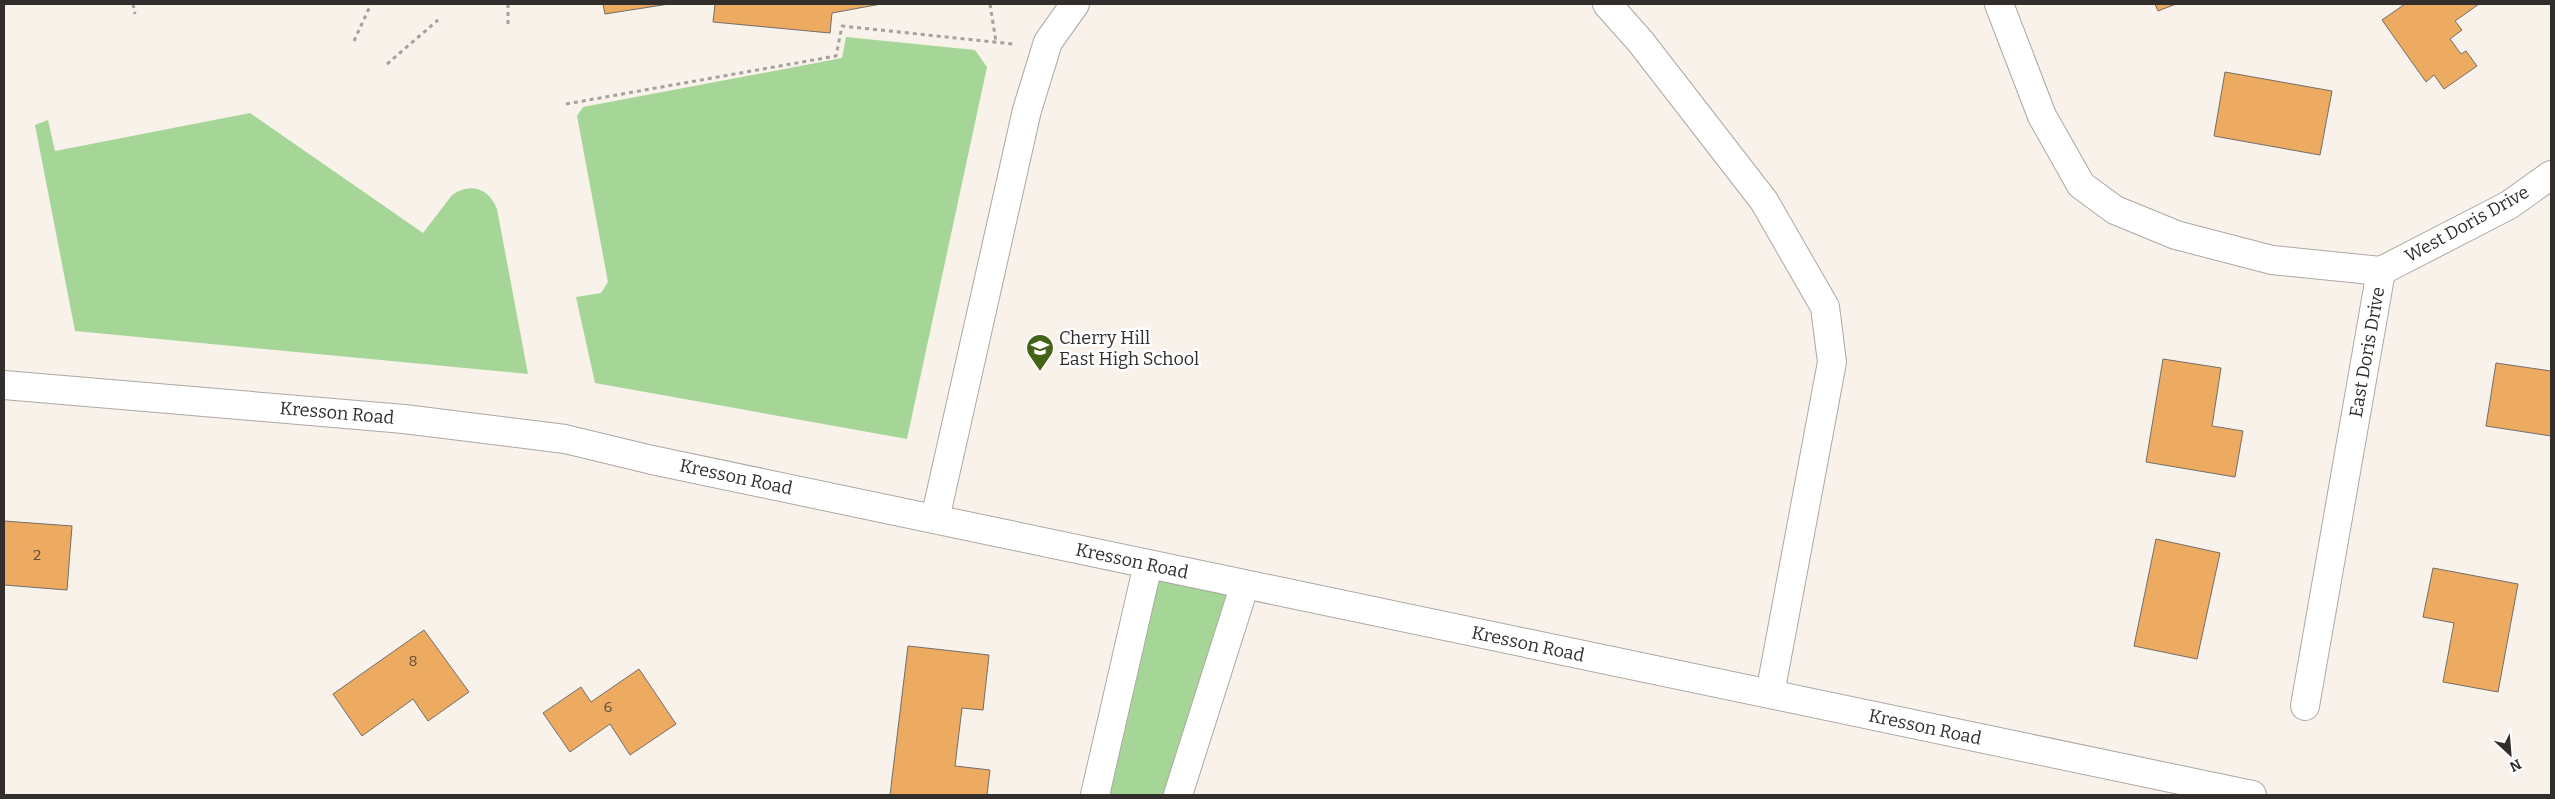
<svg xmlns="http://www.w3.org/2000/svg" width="2555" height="799" viewBox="0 0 2555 799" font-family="Bitter,serif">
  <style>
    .green { fill: #a5d697 }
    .building { fill: #ecab61; stroke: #736e69 }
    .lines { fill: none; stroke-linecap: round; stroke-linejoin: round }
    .minor-casing { stroke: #ada8a2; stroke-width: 30 }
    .path { stroke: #a5a09b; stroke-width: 3; stroke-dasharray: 4 4; stroke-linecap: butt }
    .minor { stroke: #fff; stroke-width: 28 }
    .labels { text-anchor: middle; stroke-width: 5; stroke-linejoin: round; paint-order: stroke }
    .number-label { font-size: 15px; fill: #604d39 }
    .street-label { font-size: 18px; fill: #312e2c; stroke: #fff }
    .poi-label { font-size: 18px; fill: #312e2c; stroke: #fff; text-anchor: start }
  </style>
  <rect width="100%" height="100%" fill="#f8f2eb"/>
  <path class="green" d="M846,37L975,50L987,67L907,439L595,383L576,297L601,293L608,282L577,116L583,107L842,58Z
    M250,113L423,233L452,195C470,182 489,188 497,209L528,374L75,331L35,125L48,120L55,151Z
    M1148,564L1245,584L1178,795H1095Z"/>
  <path class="building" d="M603,4H669L605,14Z
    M715,4H881L832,13L830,33L713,22Z
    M2155,4H2176L2158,11Z
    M2405,4H2479L2455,21L2462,30L2450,39L2461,54L2466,51L2477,66L2444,89L2434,75L2426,82L2382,20Z
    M2225,72L2332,91L2320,155L2214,136Z
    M2163,359L2221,368L2212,426L2243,431L2235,477L2146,462Z
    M2496,363L2551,371V436L2486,426Z
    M4,521L72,526L67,590L4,585Z
    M2156,539L2220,553L2197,659L2134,646Z
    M2433,568L2518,584L2498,692L2443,682L2454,623L2423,617Z
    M424,630L469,692L428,721L413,699L362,736L333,694Z
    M908,646L989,655L983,710L962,708L955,766L990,770L987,795H890Z
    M639,669L676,724L630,755L610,724L570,752L543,713L581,687L591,702Z"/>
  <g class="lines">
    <defs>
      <path id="minor" d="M1607,4L1640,41L1764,201L1825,307L1832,362L1770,694
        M1999,4L2042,116L2081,185L2115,210L2176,235L2272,260L2381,271
        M2381,271L2509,205L2551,175
        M4,385L404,419L565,439L652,460L2252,795
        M935,519L1027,110L1048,42L1075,4
        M2305,706L2381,271
        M1095,795L1148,564
        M1178,795L1245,584"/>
    </defs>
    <use href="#minor" class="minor-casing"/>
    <path class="path" d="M133,4L135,14
      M508,4V24
      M990,4L996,42
      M354,41L371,4
      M387,64L438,20
      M566,104L836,56L842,26L1013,44"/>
    <use href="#minor" class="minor"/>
  </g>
  <defs>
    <symbol id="school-pin" viewBox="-11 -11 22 30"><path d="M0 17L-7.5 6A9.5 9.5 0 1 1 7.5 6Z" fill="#446318" stroke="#fff"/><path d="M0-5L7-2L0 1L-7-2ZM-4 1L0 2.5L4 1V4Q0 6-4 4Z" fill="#fff"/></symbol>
  </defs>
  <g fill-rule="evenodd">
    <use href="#school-pin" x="1024" y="332" width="32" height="43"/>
  </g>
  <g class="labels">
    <g class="number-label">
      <text x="37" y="560">2</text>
      <text x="413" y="666">8</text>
      <text x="608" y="712">6</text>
    </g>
    <g class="street-label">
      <text transform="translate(2467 224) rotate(-29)" y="6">West Doris Drive</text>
      <text transform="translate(2367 352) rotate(-80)" y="6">East Doris Drive</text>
      <text transform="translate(337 413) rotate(5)" y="6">Kresson Road</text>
      <text transform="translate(736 477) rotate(12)" y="6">Kresson Road</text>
      <text transform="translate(1132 561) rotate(12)" y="6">Kresson Road</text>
      <text transform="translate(1528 644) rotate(12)" y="6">Kresson Road</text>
      <text transform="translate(1925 727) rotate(12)" y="6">Kresson Road</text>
    </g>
    <g class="poi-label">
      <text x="1059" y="344">Cherry Hill<tspan x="1059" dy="21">East High School</tspan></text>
    </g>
  </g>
  <rect width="2555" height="799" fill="none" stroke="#312e2c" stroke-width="10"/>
  <g transform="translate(2510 754) rotate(154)" stroke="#ffffff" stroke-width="4" paint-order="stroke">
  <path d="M0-4L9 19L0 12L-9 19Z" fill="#312e2c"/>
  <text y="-8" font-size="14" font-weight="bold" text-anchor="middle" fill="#312e2c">N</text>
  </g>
</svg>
